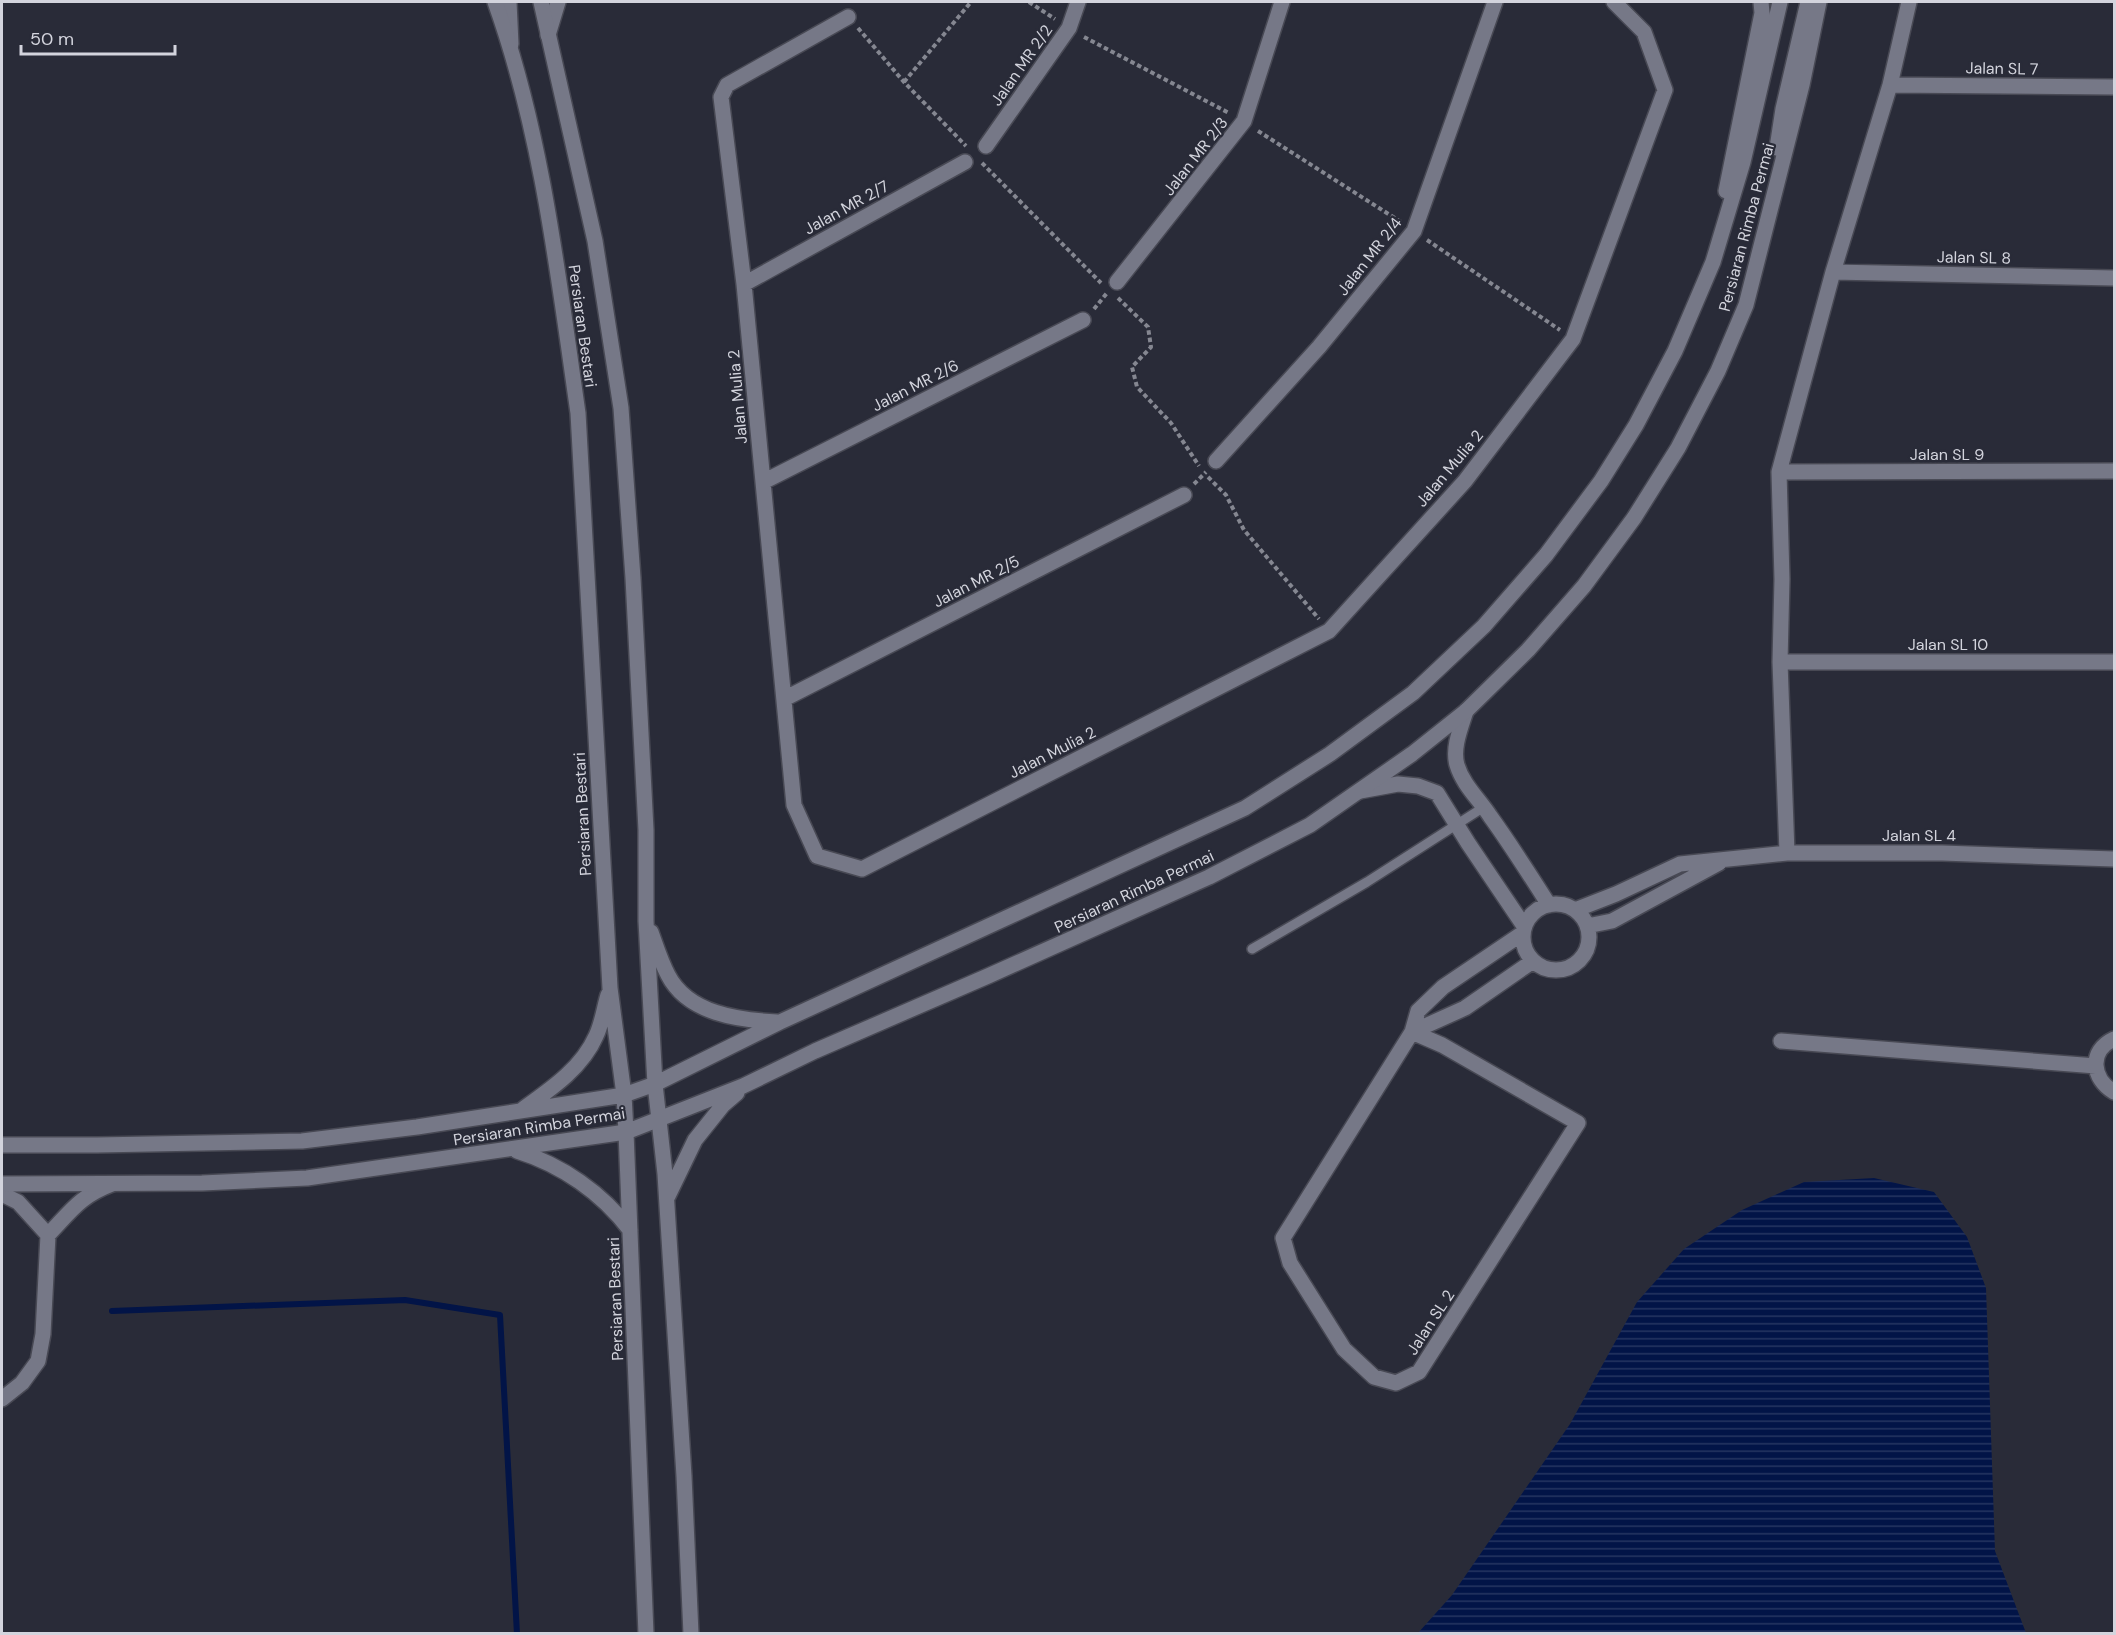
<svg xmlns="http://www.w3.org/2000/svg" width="2116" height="1635" viewBox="0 0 2116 1635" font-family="'DM Sans',sans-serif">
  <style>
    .water { fill: url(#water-rules) }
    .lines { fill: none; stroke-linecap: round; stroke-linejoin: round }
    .stream { stroke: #021447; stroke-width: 6 }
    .lane-casing { stroke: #484954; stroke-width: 12 }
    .street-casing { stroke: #484954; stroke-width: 18 }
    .secondary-casing { stroke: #484954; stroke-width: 18 }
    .path { stroke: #858791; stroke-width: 4; stroke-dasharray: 4.5 3; stroke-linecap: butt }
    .lane { stroke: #767887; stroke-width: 9 }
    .street { stroke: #767887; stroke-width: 15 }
    .secondary { stroke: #767887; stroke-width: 15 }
    .labels { text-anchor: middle; stroke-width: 4.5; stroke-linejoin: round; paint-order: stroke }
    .street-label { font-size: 16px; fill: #d3d4dd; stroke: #292b38 }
  </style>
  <defs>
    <pattern id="water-rules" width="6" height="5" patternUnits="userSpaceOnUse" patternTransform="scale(1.5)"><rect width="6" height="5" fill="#021447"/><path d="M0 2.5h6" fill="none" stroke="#263561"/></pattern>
  </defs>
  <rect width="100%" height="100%" fill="#292b38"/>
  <path class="water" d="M1874,1178L1934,1192L1967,1237L1986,1288L1995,1551L2026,1633H1418L1452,1595L1570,1424L1637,1302L1684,1249L1742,1210L1804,1182Z"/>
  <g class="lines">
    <path class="stream" d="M112,1311L405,1300L500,1315L517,1634"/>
    <defs>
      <path id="lane" d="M1252,949L1367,882L1484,807"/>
      <path id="street" d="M509,2L511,44
        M848,17L727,85L721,97L744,284L794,805L817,856L862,869L1329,631L1465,481L1573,339L1665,90L1644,32L1614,2
        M548,35L558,2
        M1890,85L2114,87
        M986,146L1069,28L1078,2
        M1833,272L2114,278
        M1117,282L1244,121L1282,2
        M744,284L965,162
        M1216,461L1319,347L1414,231L1495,2
        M1779,472L2114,471
        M763,482L1083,320
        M1780,662H2114
        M784,699L1184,495
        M1466,711C1461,727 1452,748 1457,765C1463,785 1479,799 1490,816C1511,845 1530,875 1549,905
        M1360,791L1398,784L1418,786L1437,793L1468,843L1524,926
        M1787,853L1780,662L1782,579L1779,472L1833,272L1890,85L1909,2
        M1523 937a33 33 0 1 1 66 0a33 33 0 1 1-66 0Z
        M1575,910L1616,894L1680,864L1787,853H1942L2114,859
        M1587,926L1612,921L1719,863
        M1412,1032L1442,1045L1578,1123L1419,1372L1396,1383L1374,1377L1344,1349L1290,1263L1283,1238L1412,1032L1418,1011L1443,987L1523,933
        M1412,1032L1465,1008L1533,961
        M2114,1039C2088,1051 2092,1079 2114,1092
        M1781,1041L2096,1066
        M2,1194L18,1202L48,1235
        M2,1399L22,1383L38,1361L43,1334L48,1235C71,1211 80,1196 112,1184"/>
      <path id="secondary" d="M495,2C542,133 558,275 578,413L610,988L624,1095L626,1132L646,1634
        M541,2L595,241L621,408L633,578L646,830V921L655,1084L665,1174L684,1476L691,1634
        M1777,148L1783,109L1808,2
        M1726,191L1762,13L1761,2
        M651,932C656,946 661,962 668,975C688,1014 739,1020 777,1022
        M523,1109C551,1089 582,1068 596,1036C602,1024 604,1008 608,995
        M2,1145H97L302,1141L417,1127L624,1095L655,1084L780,1022L1245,808L1330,754L1413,693L1484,626L1546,555L1601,481L1636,425L1675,351L1713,262L1743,162L1780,2
        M517,1151C562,1165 602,1193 630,1230
        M2,1184L202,1183L307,1178L626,1132L743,1086L815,1051L988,976L1209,877L1310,825L1412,754L1466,711L1528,650L1584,586L1634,518L1678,448L1718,371L1746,305L1802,85L1819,2
        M668,1196L695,1140L723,1105L737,1093"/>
    </defs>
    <use href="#lane" class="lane-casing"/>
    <use href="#street" class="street-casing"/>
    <use href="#secondary" class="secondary-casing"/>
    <path class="path" d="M1029,2L1055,19
      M858,28L904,82L966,146
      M1084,37L1229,113
      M904,82L971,2
      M1258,131L1401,222
      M982,163L1101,283
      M1427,240L1560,330
      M1118,298L1148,327L1151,347L1132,367L1137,387L1171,423L1199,466
      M1094,309L1107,293
      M1208,477L1226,495L1244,530L1319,619
      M1194,484L1206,472"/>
    <use href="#lane" class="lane"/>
    <use href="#street" class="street"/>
    <use href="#secondary" class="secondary"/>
  </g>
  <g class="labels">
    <g class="street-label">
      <text transform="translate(1021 65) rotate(-55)" y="6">Jalan MR 2/2</text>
      <text transform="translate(2002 68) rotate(1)" y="6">Jalan SL 7</text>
      <text transform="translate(1195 156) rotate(-52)" y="6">Jalan MR 2/3</text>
      <text transform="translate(846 207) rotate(-29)" y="6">Jalan MR 2/7</text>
      <text transform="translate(1746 227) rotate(-75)" y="6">Persiaran Rimba Permai</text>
      <text transform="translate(1369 256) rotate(-52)" y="6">Jalan MR 2/4</text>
      <text transform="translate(1974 257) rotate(1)" y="6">Jalan SL 8</text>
      <text transform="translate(583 326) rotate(82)" y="6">Persiaran Bestari</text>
      <text transform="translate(915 385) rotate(-27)" y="6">Jalan MR 2/6</text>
      <text transform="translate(737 397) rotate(-95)" y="6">Jalan Mulia 2</text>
      <text x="1947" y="460">Jalan SL 9</text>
      <text transform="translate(1449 468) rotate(-50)" y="6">Jalan Mulia 2</text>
      <text transform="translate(976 581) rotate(-27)" y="6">Jalan MR 2/5</text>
      <text x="1948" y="650">Jalan SL 10</text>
      <text transform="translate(1052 752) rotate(-27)" y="6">Jalan Mulia 2</text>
      <text transform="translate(582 814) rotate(-93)" y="6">Persiaran Bestari</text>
      <text x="1919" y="841">Jalan SL 4</text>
      <text transform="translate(1134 891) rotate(-25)" y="6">Persiaran Rimba Permai</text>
      <text transform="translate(539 1126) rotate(-9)" y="6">Persiaran Rimba Permai</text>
      <text transform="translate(615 1299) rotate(-92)" y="6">Persiaran Bestari</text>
      <text transform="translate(1430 1322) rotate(-57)" y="6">Jalan SL 2</text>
    </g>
  </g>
  <rect width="2116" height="1635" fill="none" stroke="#d3d4dd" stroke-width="6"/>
  <path d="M21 45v9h154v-9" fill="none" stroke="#d3d4dd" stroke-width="3"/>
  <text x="30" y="45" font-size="18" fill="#d3d4dd" stroke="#292b38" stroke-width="4.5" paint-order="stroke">50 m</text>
</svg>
